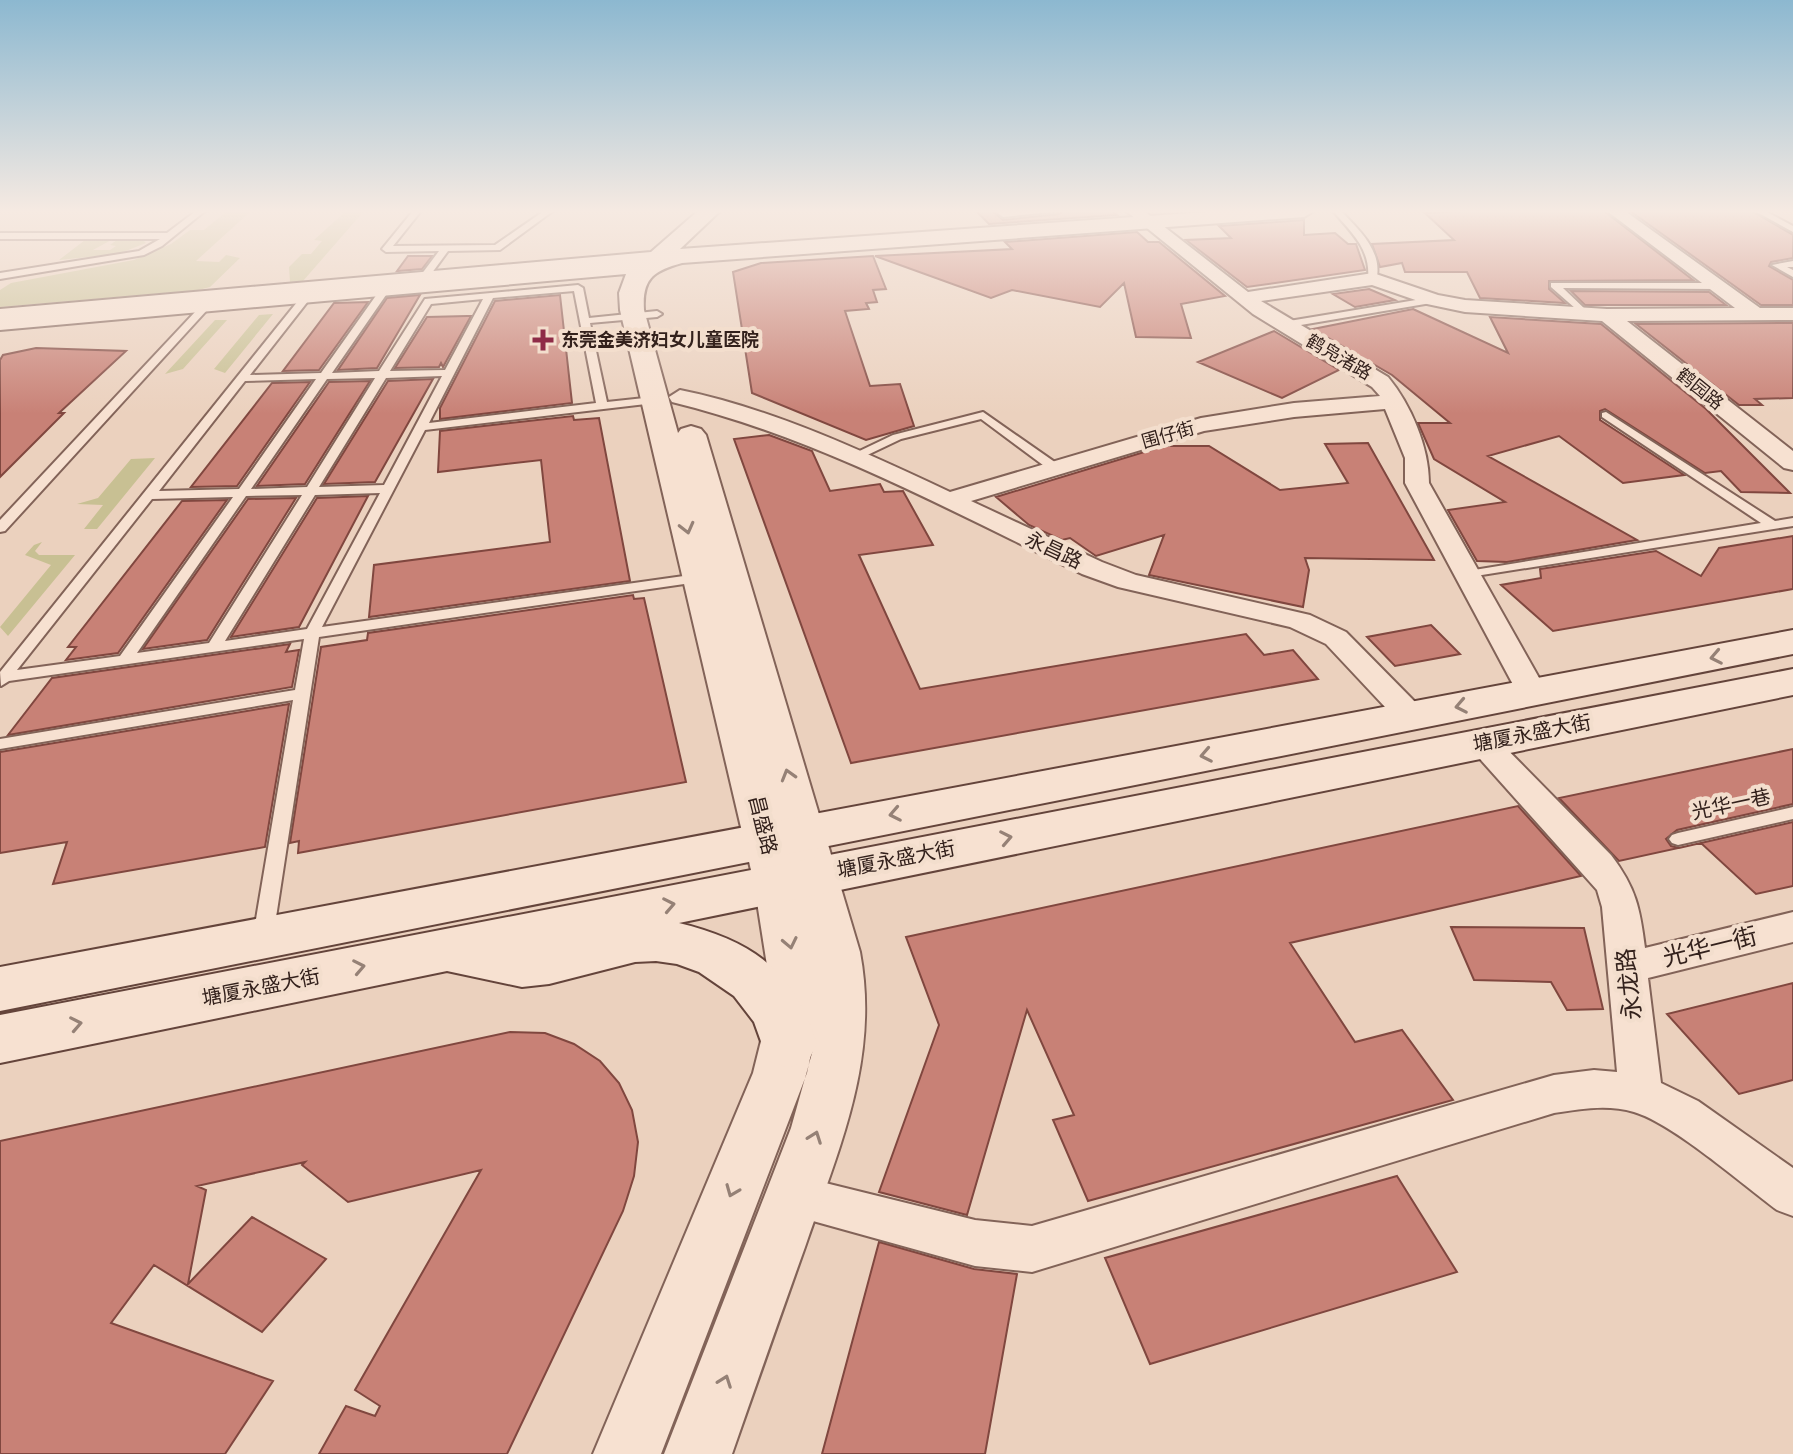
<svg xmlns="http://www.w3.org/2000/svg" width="1793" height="1454" viewBox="0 0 1793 1454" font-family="'Crimson Pro','Noto Sans SC',serif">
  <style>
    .green { fill: #c8c093 }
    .building { fill: #c88176; stroke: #80473f; stroke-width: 2 }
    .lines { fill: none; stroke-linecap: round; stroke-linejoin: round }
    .service-casing { stroke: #826358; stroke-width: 4 }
    .minor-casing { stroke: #826358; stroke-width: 4 }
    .tertiary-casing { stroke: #826358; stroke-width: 4 }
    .secondary-casing { stroke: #64443b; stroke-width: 4 }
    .service { fill: #f7e1d1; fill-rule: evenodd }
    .minor { fill: #f7e1d1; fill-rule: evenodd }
    .tertiary { fill: #f7e1d1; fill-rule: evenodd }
    .secondary { fill: #f7e1d1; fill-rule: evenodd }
    .oneway { stroke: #958176 }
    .poi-dot { fill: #8e2b47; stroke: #f3decd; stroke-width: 3 }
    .labels { text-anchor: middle; stroke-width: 8; stroke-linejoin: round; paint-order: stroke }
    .far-poi-label { font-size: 18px; font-weight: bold; fill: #33211c; stroke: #f3decd; text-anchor: start }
    .far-street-label { font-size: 18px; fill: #33211c; stroke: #f3decd }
    .street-label { font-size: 20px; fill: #33211c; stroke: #f3decd }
    .near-street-label { font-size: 24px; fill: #33211c; stroke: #f3decd }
  </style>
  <rect width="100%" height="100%" fill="#ebd1be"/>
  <path class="green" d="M227,211H251L196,261L219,262L226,255L240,258L210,287L199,290L0,307V290L11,283L134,260L171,244L190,230H204Z
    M346,211H364L303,281L290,282L289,267L302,254H311L322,241L314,240Z
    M113,239L93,250H110L116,246L110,245L118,239L143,240L146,243L118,254L59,260L85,240Z
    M273,314L225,373L214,369L259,315Z
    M215,320H227L183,369L165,374Z
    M155,458L97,529H84L103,505L77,504L98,498L131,459Z
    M42,542L35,551L39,555H75L8,636L0,627L51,565L25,555L34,545Z"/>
  <path class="building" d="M976,211H992L1003,220L1059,214L1062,211H1112L1117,215L989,224Z
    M1463,211H1604L1693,280L1549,281V289L1565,303L1480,298L1467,272H1405L1402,263L1380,267L1372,244L1454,240L1425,213Z
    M1630,211H1752L1793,235V258L1771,262L1769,266L1793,280V305H1761Z
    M1304,220V235L1335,233L1348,244H1356L1365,270L1247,287L1186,240L1231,238L1219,226Z
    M1137,232L1148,242H1159L1225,296L1181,304L1191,338L1136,337L1124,283L1100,307L1012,290L991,298L875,256L1012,249L1005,242Z
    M408,256H432L422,269L397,271Z
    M873,256L886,289L873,290L877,302L866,303L869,309L845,311L870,386L900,384L914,426L866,440L752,393L733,272L761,263Z
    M1369,289L1395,300L1355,307L1333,294Z
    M1571,291L1709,292L1726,305H1585Z
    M420,295L377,368L338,370L387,298Z
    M560,295L572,403L440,419V408L495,301Z
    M368,302L319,370L283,371L334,303Z
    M1413,309L1508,353L1490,317L1601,324L1706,409L1790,493L1741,492L1721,471L1705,473L1605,409L1600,411V420L1684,475L1623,483L1559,436L1488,456L1637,540L1507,562L1477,561L1448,510L1505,502L1434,459L1418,423H1450L1392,375L1313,329Z
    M467,316H471L443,367L441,363L439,367L395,368L427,317Z
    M1793,323V398L1755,399L1762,405H1739L1636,324Z
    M1274,331L1339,370L1282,398L1198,362Z
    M36,348L126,351L59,413H64L0,477V360L3,355Z
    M433,379L375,482L324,484L388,381Z
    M370,381L305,484L257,486L329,382Z
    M310,382L237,486L191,487L272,383Z
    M573,416L574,420L599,418L630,581L369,617L374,565L550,542L541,460L438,472L440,431Z
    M769,435L812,451L830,491L880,484L884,492L903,491L933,545L859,555L920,689L1246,634L1264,655L1293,650L1318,679L851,763L734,439Z
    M1368,443L1434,560L1305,558L1309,570L1303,607L1149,575L1164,535L1096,556L1070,538L1062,540L1029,525L996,497L1164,446H1209L1280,490L1348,483L1325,444Z
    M368,496L299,627L231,637L317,498Z
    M296,498L207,640L143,649L248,499Z
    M227,500L118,653L66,660L76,647H68L182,501Z
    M1793,536V589L1553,631L1501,585L1541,578L1540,569L1656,551L1701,576L1719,548Z
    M633,595L634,599L644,598L686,782L298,853L299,841L290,843L321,647L367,640L368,633Z
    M1431,625L1460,654L1395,666L1367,637Z
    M290,644L286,652L299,650L292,687L8,735L52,678Z
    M289,704L265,847L53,884L67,842L0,853V752Z
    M1793,749V804L1677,830L1666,839L1671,846L1679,848L1793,822V886L1756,894L1701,843L1619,861L1559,798Z
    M1518,806L1581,876L1290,943L1355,1042L1402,1030L1453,1100L1088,1201L1053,1120L1074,1115L1027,1010L967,1215L879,1192L939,1025L906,937Z
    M1451,927L1584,928L1603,1009L1567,1010L1551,982L1474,980Z
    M1793,983V1080L1739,1094L1667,1014Z
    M510,1032L545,1033L574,1044L600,1061L619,1083L632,1110L638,1142L634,1176L623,1211L507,1454H319L346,1406L375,1416L380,1406L355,1390L481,1170L348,1202L302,1165L305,1162L197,1186L206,1190L188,1284L252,1217L326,1259L262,1332L154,1265L111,1323L273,1381L225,1454H0V1141Z
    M1397,1176L1457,1272L1150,1364L1105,1258Z
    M879,1242L974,1269L1017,1274L985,1454H822Z"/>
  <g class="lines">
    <defs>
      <path id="service" d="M196,211H205L162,246L144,255L0,279V273L139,251L160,239H0V233H167Z
        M413,211H421L393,246L495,245L544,211H553L500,250L448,251L426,281L423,282L418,279L439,251L386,252L382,249Z
        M995,211H1059L1003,217Z
        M1333,211H1341C1359,230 1384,252 1376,281L1368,279C1371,249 1351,232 1333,211Z
        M1755,211H1765L1793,226V232Z
        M1793,261V267H1787L1793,270V277L1772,265Z
        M387,280L395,282L332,373L379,371L425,299L578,285L583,288L589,318L657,311L662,314L657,317L590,323L607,402L663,396L669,399L663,402L425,430L322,627L705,573L712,577L705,581L319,637L273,937L270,942L263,944L256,942L253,937L293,700L0,749V739L295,690L304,639L9,681L1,686L0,672L302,296L305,287H311L312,296L250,375L321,373ZM574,291L596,403L429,423L493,298ZM483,299L445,370L390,371L431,304ZM442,376L384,485L319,487L386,378ZM375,378L307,487L251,489L327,379ZM316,379L239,489L159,491L245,381ZM380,493L307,629L225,641L315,495ZM302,495L209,643L137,653L246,496ZM233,497L120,656L17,670L152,499Z
        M1551,283H1717L1722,286L1717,289L1563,288L1587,311V315L1584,316L1551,287Z
        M210,296L218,298L5,531L0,532V520Z
        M1434,297L1439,300L1437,302L1283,328L1278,325L1283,322Z
        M983,412L1059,465V471H1051L981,419L901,439L859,459L855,460L849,456L893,435Z
        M1606,412L1775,521L1793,518V526L1463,578L1461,575L1463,572L1468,571L1761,523L1602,417V413Z
        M1793,807V819L1678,845L1672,843L1669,839L1672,835L1678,833Z"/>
      <path id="minor" d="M1126,211H1144L1248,292L1373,273L1438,295L1465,300L1607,309L1735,308L1607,211H1625L1760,308H1793V320L1627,321L1793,451V470L1784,468L1602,321L1465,312L1427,304L1372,285L1261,301L1388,377C1411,405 1429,447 1429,483L1547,692L1543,699L1532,702L1521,699L1517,692L1405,483V458L1385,409L1294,417L1204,431L971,501L1102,562L1136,575L1310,615L1346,632L1422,709L1427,716L1422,723L1411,726L1400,723L1326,644L1290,627L1118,587L1082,574C949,510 816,437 672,402L669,397L680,390C771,408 867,453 950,492L1201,418L1294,403L1380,396L1372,387L1253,314Z
        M1483,732L1494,736L1611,855C1636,888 1640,908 1645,948L1793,912V942L1648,978L1661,1083L1698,1101L1793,1168V1216L1777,1210C1742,1184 1672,1123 1634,1112C1607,1104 1581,1109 1554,1113L1032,1272L975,1266L777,1211L770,1196L777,1181L793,1175L975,1220L1032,1226L1554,1075L1594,1070L1617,1072L1602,907L1597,890L1472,750L1467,743L1472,736Z"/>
      <path id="tertiary" d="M698,211H720L680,249L1220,211H1314L1304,217L682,263C653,271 642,279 644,310L678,433L681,429L691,426L701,429L706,435L860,952C880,1058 839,1148 805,1247C780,1316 756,1385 732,1454H664L791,1128L814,1046V1039L807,1073L661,1454H593L753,1073L766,1021L769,978L754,883L620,310L619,293L626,274L0,330V309L651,252Z"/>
      <path id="secondary" d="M1793,630V654L0,1011V967Z
        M1793,669V695L679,923C752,941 794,970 817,1044L808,1061L788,1068L768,1061L754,1022L734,996L699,972L677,964L656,961L635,962L549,984L522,987L447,971L0,1063V1015Z"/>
    </defs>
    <use href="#service" class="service-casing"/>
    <use href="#minor" class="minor-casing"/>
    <use href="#tertiary" class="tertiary-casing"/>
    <use href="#secondary" class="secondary-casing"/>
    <use href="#service" class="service"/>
    <use href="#minor" class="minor"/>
    <use href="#tertiary" class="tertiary"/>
    <use href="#secondary" class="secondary"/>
  </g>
  <defs><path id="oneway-chevron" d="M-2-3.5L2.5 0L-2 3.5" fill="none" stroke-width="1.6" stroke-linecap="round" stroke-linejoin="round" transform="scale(2)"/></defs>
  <g class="oneway">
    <use href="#oneway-chevron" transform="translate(687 528) rotate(76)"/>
    <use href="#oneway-chevron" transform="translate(1716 657) rotate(169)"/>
    <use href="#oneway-chevron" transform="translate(1461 706) rotate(169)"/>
    <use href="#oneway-chevron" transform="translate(1206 755) rotate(169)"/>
    <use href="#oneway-chevron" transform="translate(788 775) rotate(-106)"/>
    <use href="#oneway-chevron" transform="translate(895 814) rotate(169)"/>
    <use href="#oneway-chevron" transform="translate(1006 838) rotate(-11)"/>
    <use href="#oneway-chevron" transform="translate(669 905) rotate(-11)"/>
    <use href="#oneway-chevron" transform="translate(790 943) rotate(78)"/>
    <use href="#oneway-chevron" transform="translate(359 967) rotate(-11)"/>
    <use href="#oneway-chevron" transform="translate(76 1024) rotate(-11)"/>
    <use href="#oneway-chevron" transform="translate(815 1137) rotate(-70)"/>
    <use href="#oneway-chevron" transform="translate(732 1191) rotate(112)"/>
    <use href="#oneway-chevron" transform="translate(725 1381) rotate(-70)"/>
  </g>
  <linearGradient id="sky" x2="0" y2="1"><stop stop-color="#8cb8d0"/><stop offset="0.51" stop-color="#f6eae2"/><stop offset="1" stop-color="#f6eae2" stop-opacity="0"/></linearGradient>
  <rect width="1793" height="414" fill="url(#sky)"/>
  <path class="poi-dot" d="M539 328h8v8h8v8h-8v8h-8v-8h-8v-8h8z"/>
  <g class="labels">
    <g class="far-poi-label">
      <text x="561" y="346">东莞金美济妇女儿童医院</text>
    </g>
    <g class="far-street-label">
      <text transform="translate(1339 357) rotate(30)" y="6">鹤凫渚路</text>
      <text transform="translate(1700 389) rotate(39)" y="6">鹤园路</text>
      <text transform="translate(1168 435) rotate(-16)" y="6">围仔街</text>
    </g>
    <g class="street-label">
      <text transform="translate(1054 550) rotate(25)" y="7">永昌路</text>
      <text transform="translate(1532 733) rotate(-11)" y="7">塘厦永盛大街</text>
      <text transform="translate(1731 804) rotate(-12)" y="7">光华一巷</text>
      <text transform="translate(763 825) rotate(76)" y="7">昌盛路</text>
      <text transform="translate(896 859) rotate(-11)" y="7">塘厦永盛大街</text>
      <text transform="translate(261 987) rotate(-11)" y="7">塘厦永盛大街</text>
    </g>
    <g class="near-street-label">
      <text transform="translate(1710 947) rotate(-14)" y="8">光华一街</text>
      <text transform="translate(1629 984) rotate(-96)" y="8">永龙路</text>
    </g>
  </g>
</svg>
